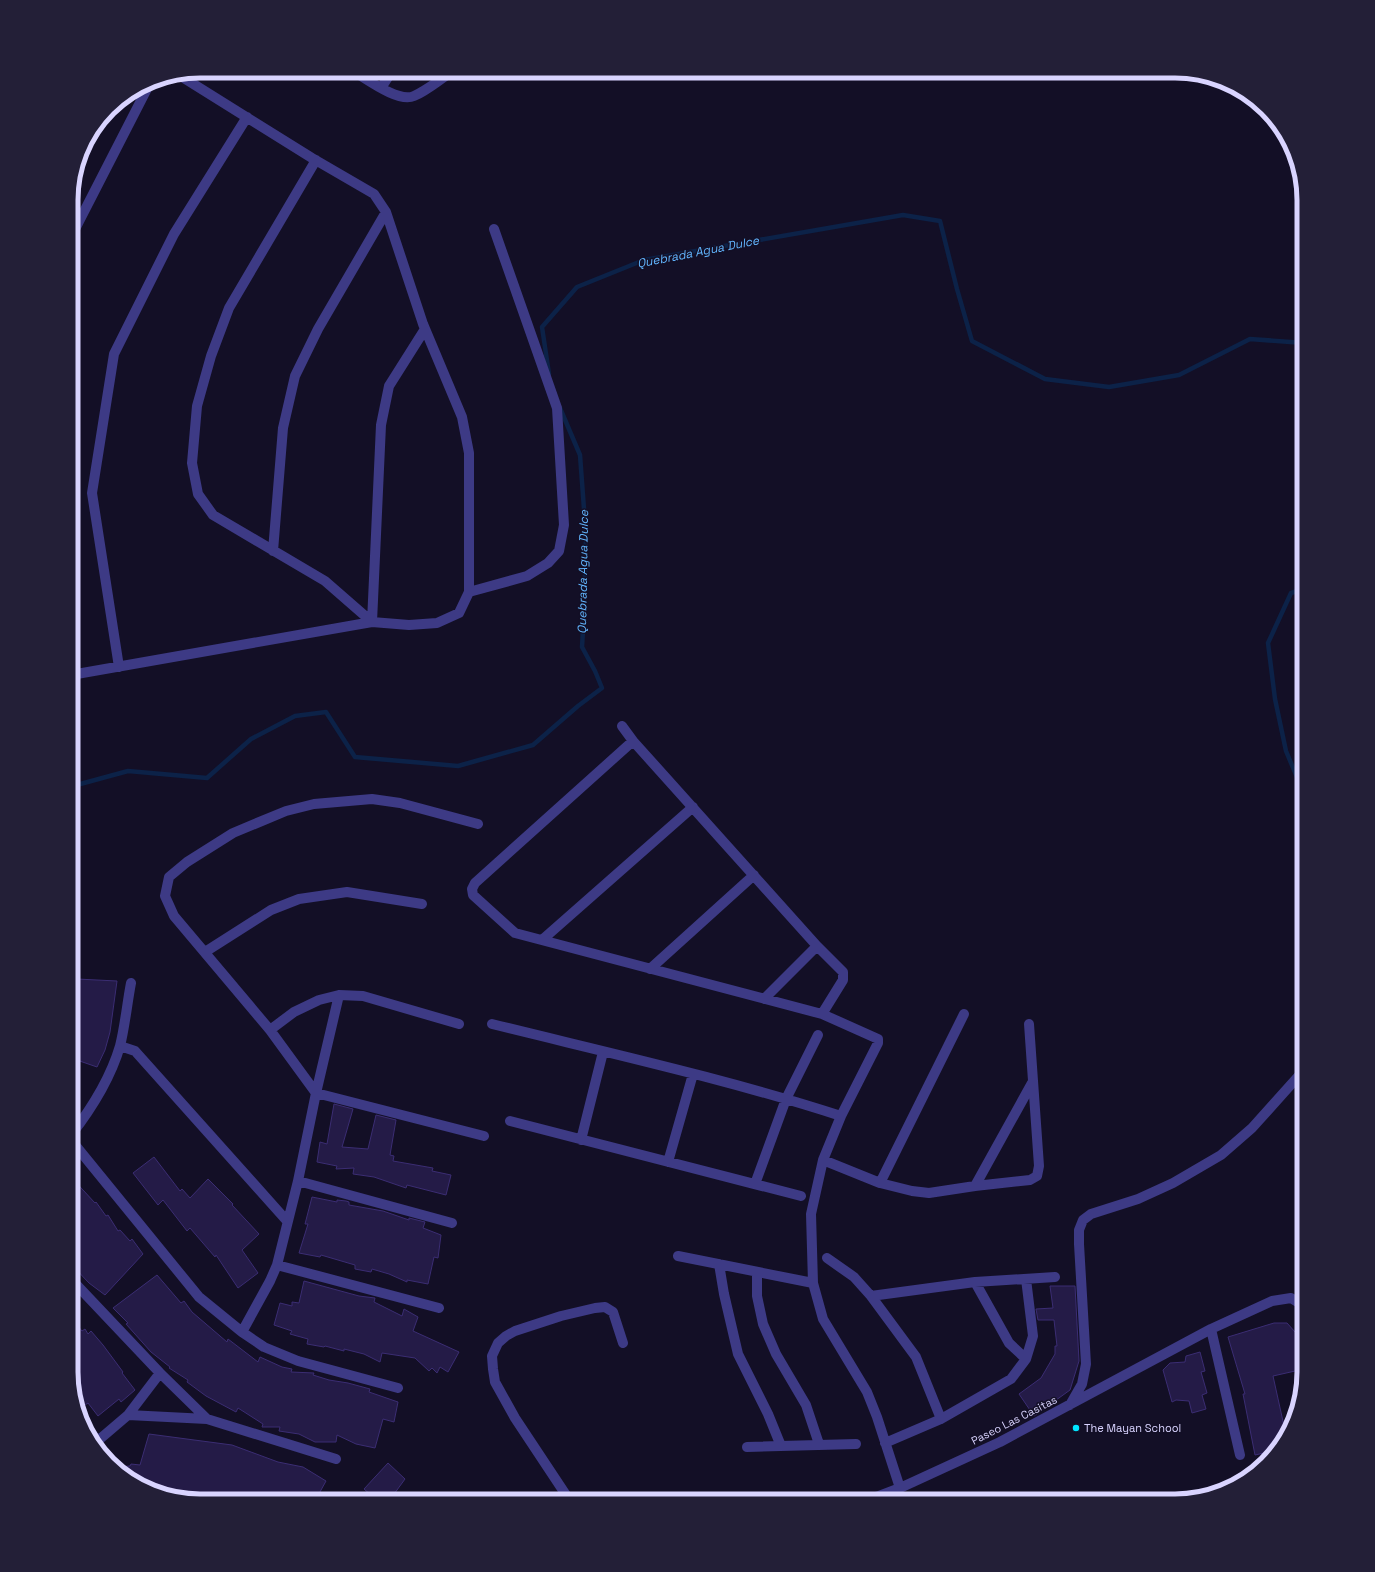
<svg xmlns="http://www.w3.org/2000/svg" width="1375" height="1572" viewBox="0 0 1375 1572" font-family="'Space Grotesk',sans-serif">
  <style>
    .lines { fill: none; stroke-linecap: round; stroke-linejoin: round }
    .stream { stroke: #0c2248; stroke-width: 4.5 }
    .building { fill: #241b47; stroke: #3b2d73 }
    .minor { stroke: #3d3a85; stroke-width: 10 }
    .poi-dot { fill: #00e5ff; stroke: #130f26; stroke-width: 1.5 }
    .labels { text-anchor: middle; stroke-width: 3; stroke-linejoin: round; paint-order: stroke }
    .street-label { font-size: 11px; fill: #d9d4ff; stroke: #130f26 }
    .poi-label { font-size: 11px; fill: #d9d4ff; stroke: #130f26; text-anchor: start }
    .water-label { font-size: 12px; font-style: italic; fill: #62b6ff; stroke: #130f26 }
    .rim { fill: none; stroke: #d9d4ff; stroke-width: 5 }
  </style>
  <rect width="100%" height="100%" fill="#130f26"/>
  <g class="lines">
    <path class="stream" d="M549,374L542,327L577,287L644,260L903,215L940,221L957,289L972,341L1045,379L1109,387L1179,375L1250,339L1304,343
      M1304,589L1291,593L1268,643L1275,699L1286,751L1304,794
      M73,786L128,771L207,778L251,739L295,716L326,712L355,757L458,766L533,745L578,706L602,688L595,671L582,647L584,614L586,536L580,455L560,408"/>
  </g>
  <path class="building" d="M77,979L117,981L110,1032L105,1050L97,1067L71,1058V1025L74,1012L73,999L75,1000Z
    M334,1104L353,1109L342,1147L368,1149L376,1115L396,1120L390,1155L394,1156L393,1161L433,1168L432,1171L451,1175L446,1195L407,1185L406,1188L374,1177L353,1174L354,1168L336,1169L337,1166L317,1162L320,1142L327,1144Z
    M154,1157L180,1191L182,1189L190,1198L208,1179L233,1204L232,1205L259,1234L242,1250L258,1273L238,1288L216,1255L215,1257L190,1228L187,1231L163,1200L158,1205L133,1173Z
    M71,1177L95,1203L96,1202L106,1216L108,1215L118,1231L120,1230L130,1241L132,1239L143,1254L105,1295L89,1283L71,1264Z
    M312,1197L337,1202V1200L346,1201L349,1202V1205L383,1211L409,1220V1218L425,1222L423,1228L441,1235L438,1258L434,1257L428,1284L407,1280V1282L389,1274L372,1269L371,1272L355,1269V1265L321,1255L320,1257L299,1253L308,1224H305Z
    M157,1275L181,1303L184,1301L192,1312L227,1342L228,1339L258,1362L260,1357L282,1367L292,1369L291,1372L314,1373L313,1375L329,1380L348,1383L370,1389L369,1392L398,1402L394,1422L383,1419L375,1448L356,1444L337,1435L336,1442H315L299,1434L279,1431L280,1427H262L263,1424L238,1408L236,1412L206,1396L187,1382L188,1380L169,1368L170,1367L151,1352L126,1324L128,1323L113,1308Z
    M304,1281L359,1296L375,1298L374,1302L402,1316L404,1309L418,1317L413,1331L459,1352L448,1372L440,1367L437,1373L432,1368L429,1371L415,1358L382,1353L380,1362L364,1354L344,1349V1351L325,1346L324,1347L307,1344L308,1339L290,1334L292,1331L274,1325L280,1303L292,1306V1302L299,1303Z
    M1050,1286H1075L1079,1361L1070,1390L1034,1416L1019,1394L1041,1378L1055,1354V1346H1057L1054,1320H1038L1036,1309L1053,1308Z
    M71,1318L82,1331L85,1329L88,1334L91,1331L103,1345L123,1372L122,1373L135,1390L121,1402L119,1399L98,1416L88,1403L85,1405L75,1397L71,1372Z
    M1274,1323H1287L1304,1342V1369L1273,1376L1286,1435L1273,1451L1255,1455L1243,1394H1245L1228,1337Z
    M1200,1352L1205,1371L1201,1372L1207,1393L1202,1395L1206,1409L1192,1413L1189,1401L1176,1400L1172,1402L1163,1370L1170,1363L1185,1362L1186,1356Z
    M149,1434L232,1445L278,1462L303,1467L326,1481L315,1501H214L140,1486L118,1467L130,1466L131,1464L140,1465Z
    M388,1463L405,1479L389,1501H378L364,1489Z"/>
  <g class="lines">
    <path class="minor" d="M353,71C367,79 398,103 414,96C428,90 440,79 453,71
      M381,88L392,71
      M316,160L229,308L211,356L197,406L192,463L198,494L213,515L325,581L372,622
      M71,237L151,81
      M273,551L283,428L295,376L318,329L386,212
      M469,592L527,576L548,563L559,551L564,525L557,408L494,229
      M372,622L381,425L389,386L425,329
      M119,667L92,493L114,354L174,234L247,117
      M71,675L372,622L409,625L437,623L459,613L469,592V453L462,417L423,324L386,212L374,194L312,158L179,75
      M622,726L633,741L817,946L843,972V980L822,1014
      M633,741L475,883L472,889L473,895L515,933L822,1014L878,1039V1043L841,1116L823,1160L811,1214L813,1283L823,1319L867,1392L877,1417L900,1488
      M478,824L400,803L372,799L314,804L286,811L233,833L187,862L169,877L165,896L174,916L270,1030L316,1093L484,1136
      M542,940L693,807
      M205,952L271,910L299,899L347,892L422,904
      M650,969L754,875
      M764,999L817,946
      M492,1024C609,1053 727,1079 841,1116
      M270,1030L294,1012L319,1000L339,995L363,996L459,1024
      M120,1046L135,1051L287,1221
      M510,1121L801,1196
      M71,1135C92,1108 110,1080 120,1046C125,1026 127,1004 131,983
      M71,1140L199,1297L242,1332L264,1347L298,1361L398,1388
      M581,1140L603,1052
      M823,1160L880,1183L912,1191L929,1193L975,1186L1030,1180L1037,1176L1039,1166L1029,1024
      M668,1162L693,1074
      M298,1181L452,1223
      M880,1183L964,1014
      M755,1184L786,1099L818,1035
      M975,1186L1032,1083
      M678,1256L813,1283
      M827,1258L854,1277L871,1296L975,1282L1055,1277
      M719,1264L724,1294L738,1354L768,1414L781,1446
      M277,1265L439,1308
      M757,1272V1296L763,1324L776,1354L806,1405L819,1444
      M71,1279L160,1373L207,1419L336,1459
      M975,1282L1009,1343L1026,1359
      M871,1296L916,1357L941,1419
      M1211,1329L1240,1455
      M242,1332L270,1281L277,1265L298,1181L316,1093L339,995
      M1070,1405L1082,1384L1086,1364L1079,1244V1230L1083,1220L1091,1214L1138,1199L1173,1183L1221,1155L1252,1128L1304,1070
      M128,1415L160,1373
      M84,1425L98,1441
      M885,1443L941,1419L1011,1379L1026,1359L1033,1336L1026,1279
      M94,1444L128,1415L207,1419
      M747,1447L856,1444
      M570,1501L515,1418L495,1382L493,1369L492,1356L498,1343L506,1336L515,1331L561,1316L595,1308L605,1307L613,1312L623,1343
      M716,1501H861L879,1496L900,1488L1000,1442L1211,1329L1272,1301L1291,1298L1304,1306"/>
  </g>
  <circle class="poi-dot" cx="1076" cy="1428" r="4"/>
  <g class="labels">
    <g class="street-label">
      <text transform="translate(1014 1420) rotate(-27)" y="4">Paseo Las Casitas</text>
    </g>
    <g class="poi-label">
      <text x="1084" y="1432">The Mayan School</text>
    </g>
    <g class="water-label">
      <text transform="translate(698 252) rotate(-11)" y="4">Quebrada Agua Dulce</text>
      <text transform="translate(583 572) rotate(-89)" y="4">Quebrada Agua Dulce</text>
    </g>
  </g>
  <path d="M0 0H1375V1572H0ZM200 78H1175A122 122 0 0 1 1297 200V1372A122 122 0 0 1 1175 1494H200A122 122 0 0 1 78 1372V200A122 122 0 0 1 200 78Z" fill="#231f37" fill-rule="evenodd"/>
  <path class="rim" d="M200 78H1175A122 122 0 0 1 1297 200V1372A122 122 0 0 1 1175 1494H200A122 122 0 0 1 78 1372V200A122 122 0 0 1 200 78Z"/>
</svg>
